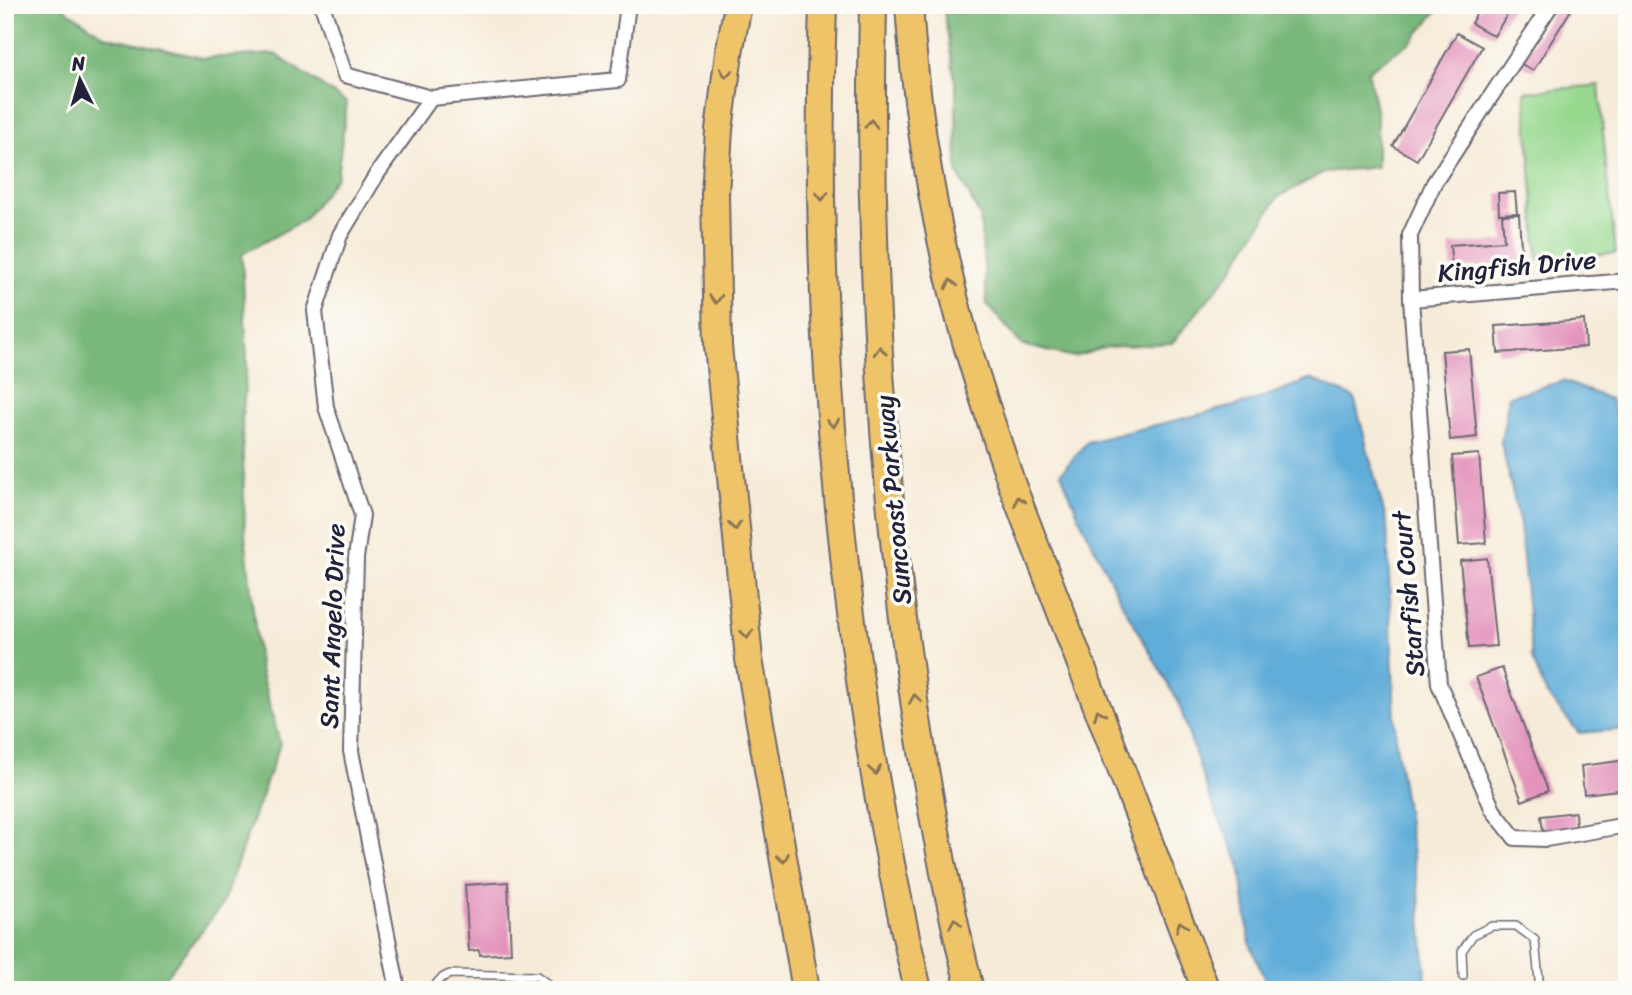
<svg xmlns="http://www.w3.org/2000/svg" width="1632" height="995" viewBox="0 0 1632 995" font-family="Sriracha,sans-serif">
  <style>
    .green { fill: #97d88f; stroke: #5c7d65; stroke-width: 2 }
    .forest { fill: #79b87a; stroke: #4e6d5a; stroke-width: 2 }
    .water { fill: #60add9; stroke: #41688a; stroke-width: 2 }
    .building { fill: #e393bb }
    .lines { fill: none; stroke-linecap: round; stroke-linejoin: round }
    .service-casing { stroke: #6c6872; stroke-width: 10 }
    .minor-casing { stroke: #6c6872; stroke-width: 18 }
    .motorway-casing { stroke: #6c6872; stroke-width: 30 }
    .service { stroke: #fff; stroke-width: 7 }
    .minor { stroke: #fff; stroke-width: 14 }
    .motorway { stroke: #efc469; stroke-width: 26 }
    .oneway { stroke: #887352 }
    .labels { text-anchor: middle; stroke-width: 7; stroke-linejoin: round; paint-order: stroke }
    .street-label { font-size: 26px; fill: #22223b; stroke: #fdfcf7 }
  </style>
  <rect width="100%" height="100%" fill="#fdfcf7"/>
  <filter id="ink" filterUnits="userSpaceOnUse"><feTurbulence type="fractalNoise" baseFrequency=".0143" numOctaves="2"/><feDisplacementMap in="SourceGraphic" scale="14" xChannelSelector="R" yChannelSelector="G"/><feConvolveMatrix kernelMatrix="1 2 1 2 8 2 1 2 1" color-interpolation-filters="sRGB"/></filter>
  <filter id="wash" filterUnits="userSpaceOnUse"><feTurbulence type="fractalNoise" baseFrequency=".00686" numOctaves="4" result="noise"/><feDisplacementMap in="SourceGraphic" scale="28" xChannelSelector="R" yChannelSelector="G"/><feGaussianBlur stdDeviation="1.57" result="paint"/><feColorMatrix in="noise" values="0 0 0 0 0 0 0 0 0 0 0 0 0 0 0 0 0 1.4 0 .05"/><feComposite in="paint" operator="in"/></filter>
  <g filter="url(#wash)">
    <rect width="100%" height="100%" fill="#f6ebd8"/>
    <path class="green" d="M1599,85L1606,166L1616,253L1538,259L1525,92Z"/>
    <path class="forest" d="M5,5H59L105,36L203,58L275,54L347,103L337,176L304,220L242,254L247,362L242,422L245,533L259,666L280,744L222,905L159,985L158,990H5Z
      M943,5H1442L1412,41L1368,71L1377,114V167L1324,172L1278,197L1229,274L1172,343L1107,347L1074,357L1022,345L987,304L980,216L957,172L956,88Z"/>
    <path class="water" d="M1311,379L1354,397L1387,524L1396,745L1419,894L1426,973L1424,990H1269L1250,943L1240,864L1210,799L1178,701L1124,607L1079,517L1061,473L1087,442L1250,402Z
      M1563,381L1610,399L1627,447V729L1579,733L1547,695L1532,658L1520,525L1501,442L1509,396Z"/>
    <g id="blocks">
      <path class="building" d="M1481,5H1513L1494,36L1471,23Z
        M1557,5H1574L1533,71L1520,63Z
        M1457,33L1482,47L1417,160L1393,146Z
        M1515,192L1517,213L1499,214L1498,193Z
        M1519,214L1522,264L1452,269L1450,245L1504,241L1502,215Z
        M1584,320L1586,347L1498,353L1496,326Z
        M1469,349L1477,437L1450,440L1442,351Z
        M1479,454L1486,543L1459,545L1452,456Z
        M1487,558L1496,646L1469,648L1460,561Z
        M1502,668L1548,791L1522,801L1476,677Z
        M1627,760V789L1584,794L1581,766Z
        M1575,812L1576,827L1543,831L1541,816Z
        M508,882L511,953L480,955L479,950L469,951L465,885Z"/>
    </g>
  </g>
  <g filter="url(#ink)">
    <use href="#blocks" fill-opacity="0" stroke="#6c6872" stroke-width="2"/>
    <g class="lines">
      <defs>
        <path id="service" d="M1463,976L1462,951L1473,935L1492,926H1516L1535,940L1540,990
          M435,990C435,981 442,977 450,974L537,976L548,984L550,990"/>
        <path id="minor" d="M322,5L345,75L431,98
          M1551,5L1434,183L1410,235L1411,299L1439,684L1493,810L1515,838L1546,839L1627,825
          M1411,299L1627,281
          M398,990L351,751L356,558L362,515L326,407L315,311L340,235L377,174L431,98L618,80L628,5"/>
        <path id="motorway" d="M738,5L729,53L719,130L715,194L718,346L749,659L806,990
          M823,5C811,331 844,672 918,990
          M873,5C866,332 893,672 970,990
          M909,5C915,98 929,190 950,280C966,350 990,418 1012,485L1206,990"/>
      </defs>
      <use href="#service" class="service-casing"/>
      <use href="#minor" class="minor-casing"/>
      <use href="#motorway" class="motorway-casing"/>
      <use href="#service" class="service"/>
      <use href="#minor" class="minor"/>
      <use href="#motorway" class="motorway"/>
    </g>
    <defs><path id="oneway-chevron" d="M-2-3.5L2.5 0L-2 3.5" fill="none" stroke-width="1.6" stroke-linecap="round" stroke-linejoin="round" transform="scale(1.75)"/></defs>
    <g class="oneway">
      <use href="#oneway-chevron" transform="translate(726 73) rotate(97)"/>
      <use href="#oneway-chevron" transform="translate(871 124) rotate(-90)"/>
      <use href="#oneway-chevron" transform="translate(822 196) rotate(89)"/>
      <use href="#oneway-chevron" transform="translate(951 284) rotate(-104)"/>
      <use href="#oneway-chevron" transform="translate(716 299) rotate(88)"/>
      <use href="#oneway-chevron" transform="translate(880 351) rotate(-93)"/>
      <use href="#oneway-chevron" transform="translate(833 423) rotate(86)"/>
      <use href="#oneway-chevron" transform="translate(1019 501) rotate(-111)"/>
      <use href="#oneway-chevron" transform="translate(735 526) rotate(84)"/>
      <use href="#oneway-chevron" transform="translate(747 634) rotate(84)"/>
      <use href="#oneway-chevron" transform="translate(915 699) rotate(-99)"/>
      <use href="#oneway-chevron" transform="translate(1099 714) rotate(-111)"/>
      <use href="#oneway-chevron" transform="translate(875 770) rotate(81)"/>
      <use href="#oneway-chevron" transform="translate(783 858) rotate(80)"/>
      <use href="#oneway-chevron" transform="translate(955 923) rotate(-101)"/>
      <use href="#oneway-chevron" transform="translate(1181 926) rotate(-111)"/>
    </g>
  </g>
  <g class="labels">
    <g class="street-label">
      <text transform="translate(1517 266) rotate(-5)" y="9">Kingfish Drive</text>
      <text transform="translate(893 500) rotate(-95)" y="9">Suncoast Parkway</text>
      <text transform="translate(1408 594) rotate(-95)" y="9">Starfish Court</text>
      <text transform="translate(332 626) rotate(-88)" y="9">Sant Angelo Drive</text>
    </g>
  </g>
  <rect width="1632" height="995" fill="none" stroke="#fdfcf7" stroke-width="28"/>
  <g transform="translate(80 80) rotate(355)" stroke="#fdfcf7" stroke-width="5" paint-order="stroke">
  <path d="M0-5L12 26L0 18L-12 26Z" fill="#22223b"/>
  <text y="-10" font-size="19" font-weight="bold" text-anchor="middle" fill="#22223b">N</text>
  </g>
</svg>
